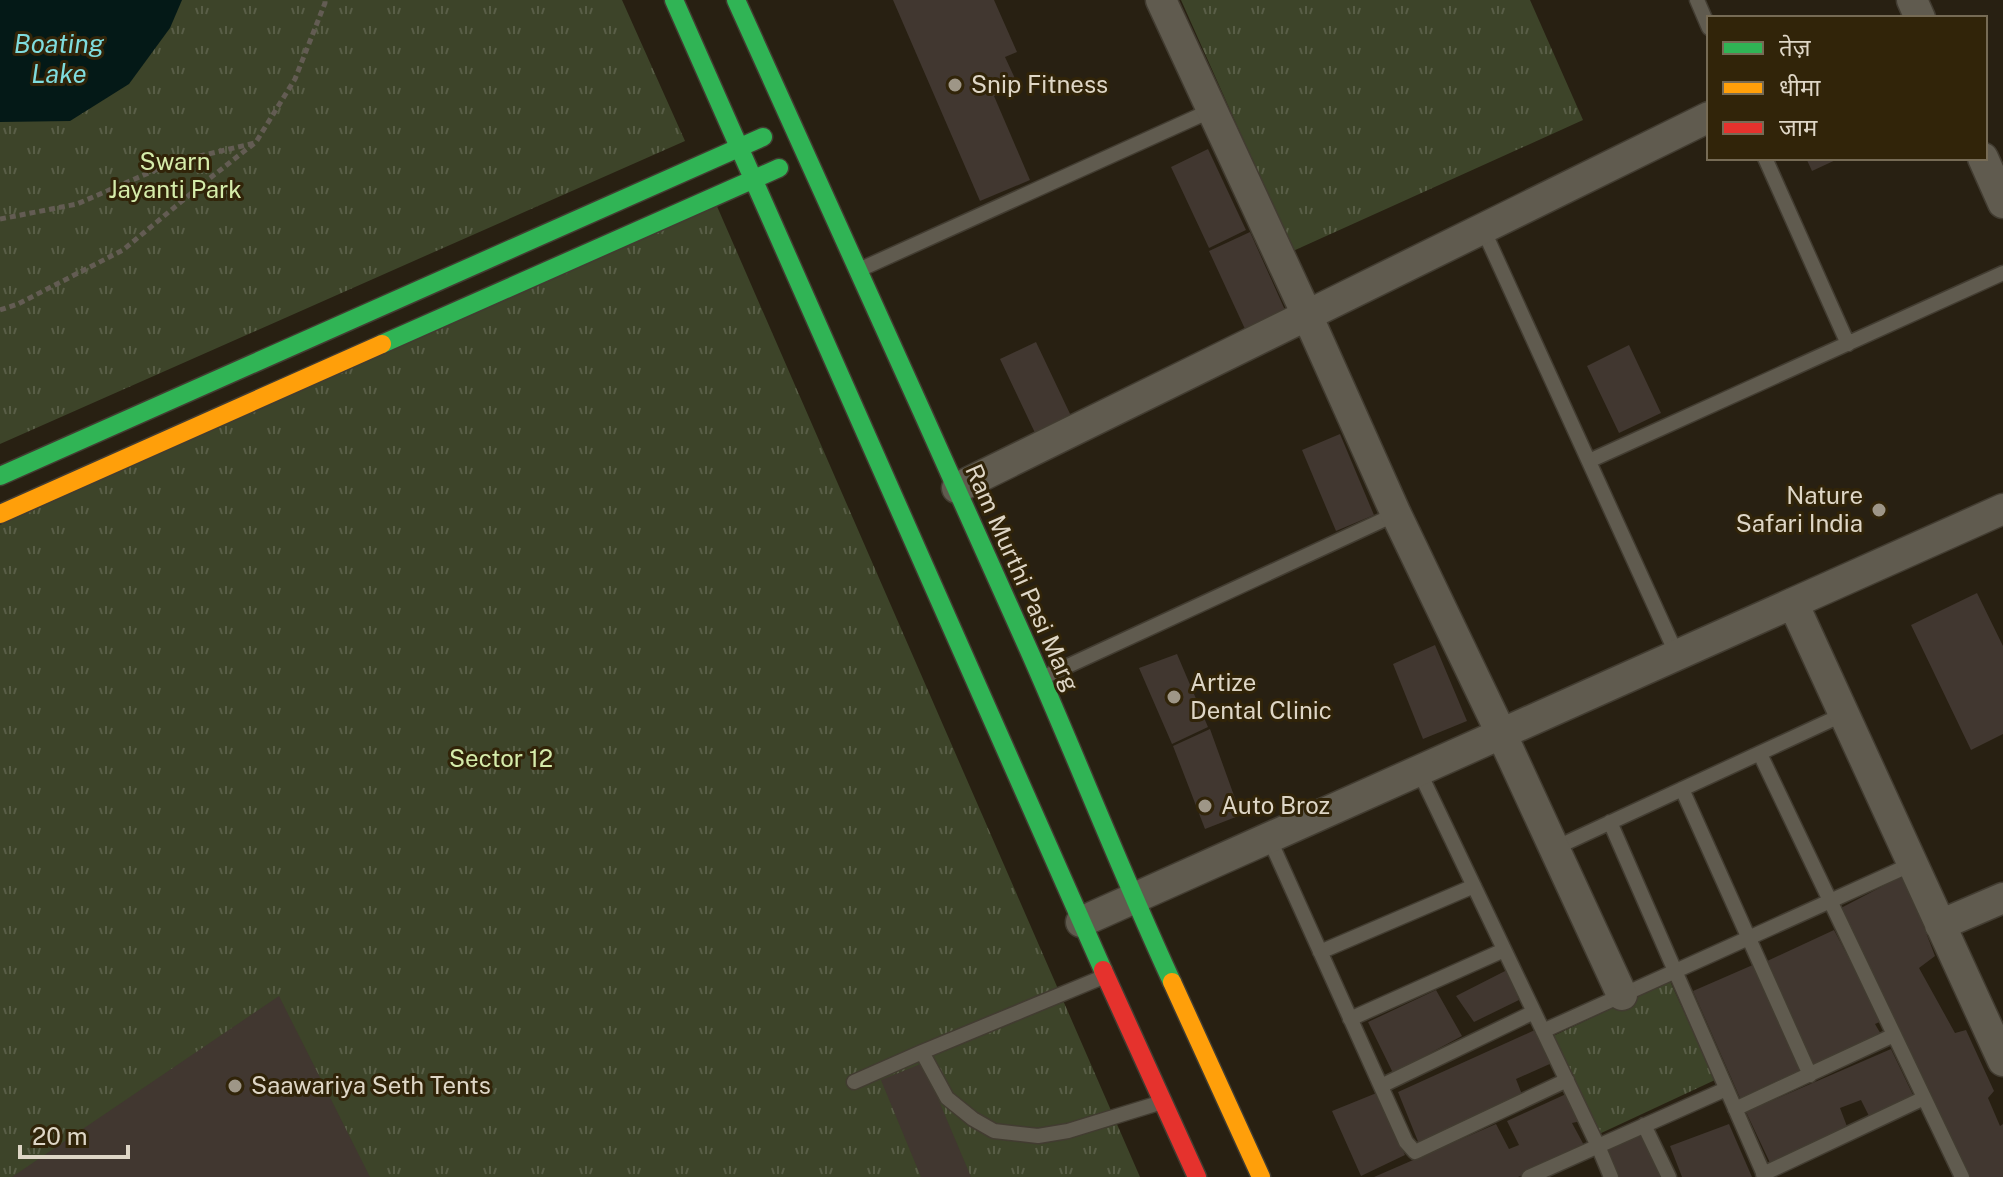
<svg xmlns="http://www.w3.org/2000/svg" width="2003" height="1177" viewBox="0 0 2003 1177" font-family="'Public Sans','Noto Sans Devanagari',sans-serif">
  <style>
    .park { fill: url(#park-tufts) }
    .water { fill: #041917 }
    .building { fill: #413730 }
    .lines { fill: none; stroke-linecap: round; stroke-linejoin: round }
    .lane-casing { stroke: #423c31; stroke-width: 17 }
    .street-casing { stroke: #423c31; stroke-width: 33 }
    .fast-casing { stroke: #423c31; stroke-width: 21 }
    .slow-casing { stroke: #423c31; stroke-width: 21 }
    .jam-casing { stroke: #423c31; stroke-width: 21 }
    .path { stroke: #635c53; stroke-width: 5; stroke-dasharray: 6 4; stroke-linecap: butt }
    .lane { stroke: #605b4f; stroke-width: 14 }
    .street { stroke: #605b4f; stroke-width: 30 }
    .fast { stroke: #30b455; stroke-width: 18 }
    .slow { stroke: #ff9f0a; stroke-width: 18 }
    .jam { stroke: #e5322d; stroke-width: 18 }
    .poi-dot { fill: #9e9687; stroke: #312409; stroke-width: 3 }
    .labels { text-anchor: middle; stroke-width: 6; stroke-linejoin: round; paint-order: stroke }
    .poi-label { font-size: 24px; fill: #ded6c6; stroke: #312409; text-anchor: start }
    .park-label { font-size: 24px; fill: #d5ecaa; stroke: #312409 }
    .street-label { font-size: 24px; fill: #ded6c6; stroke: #312409 }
    .water-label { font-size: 26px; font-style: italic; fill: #7fdcde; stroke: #312409 }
  </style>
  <defs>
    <pattern id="park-tufts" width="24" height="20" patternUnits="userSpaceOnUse" patternTransform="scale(2)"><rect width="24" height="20" fill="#3d4429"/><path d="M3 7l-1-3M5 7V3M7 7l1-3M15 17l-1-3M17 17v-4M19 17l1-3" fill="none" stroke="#595e47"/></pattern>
  </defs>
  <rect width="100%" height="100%" fill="#282012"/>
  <path class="park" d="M0,0H622L685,141L0,444Z
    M1181,0H1530L1583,120L1293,251Z
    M716,204L1140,1177H0V525Z
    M1670,981L1715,1080L1597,1135L1551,1037Z"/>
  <path class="water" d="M0,0H182L170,28L129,84L70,121L0,122Z"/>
  <path class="building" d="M893,0H994L1017,52L1005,57L1018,85L994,96L1030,180L980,201Z
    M1208,149L1246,230L1209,248L1171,167Z
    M1806,158H1840L1812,171Z
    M1250,232L1285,310L1245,329L1209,251Z
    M1036,342L1072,418L1036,435L1000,359Z
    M1629,345L1661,413L1619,433L1587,366Z
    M1340,434L1374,515L1336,531L1302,450Z
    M1977,593L2003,646V734L1971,750L1911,625Z
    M1435,645L1467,721L1423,739L1393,664Z
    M1177,654L1208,727L1172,744L1139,668Z
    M1210,729L1241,815L1205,829L1173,746Z
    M1904,875L1935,956L1919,968L1955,1033L1966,1030L1994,1091L1988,1098L2000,1126L2003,1124V1177H1968L1839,909Z
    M1834,930L1882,1021L1875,1024L1882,1036L1811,1067L1765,962Z
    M1755,964L1802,1069L1740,1098L1693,991Z
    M1507,970L1519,1000L1474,1022L1456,996Z
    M1436,990L1462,1036L1393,1073L1368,1022Z
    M279,996L370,1177H12Z
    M1537,1029L1552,1063L1516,1079L1523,1097L1419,1144L1398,1092Z
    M1891,1049L1914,1097L1870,1118L1861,1100L1840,1108L1848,1129L1771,1165L1746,1112Z
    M923,1063L971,1177H921L881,1080Z
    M1379,1092L1405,1155L1361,1176L1332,1111Z
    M1566,1094L1581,1121L1572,1123L1585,1147L1518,1177H1374L1496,1124L1509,1149L1519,1145L1507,1121Z
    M1729,1124L1752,1177H1682L1670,1146Z
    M1644,1127L1667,1177H1616L1602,1145Z"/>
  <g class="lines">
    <defs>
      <path id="lane" d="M1697,0L1709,28
        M1765,158L1848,344
        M1483,229L1677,655
        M861,269L1212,110
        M1589,461L2003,273
        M1044,677L1396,514
        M1760,754L1962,1177
        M1419,771L1598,1146L1611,1177
        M1682,789L1810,1075
        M1610,822L1765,1177
        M1269,838L1406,1142L1415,1152L1567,1080
        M1555,848L1844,714
        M1320,952L1474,886
        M1103,977L922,1052L947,1098L973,1119L994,1131L1038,1136L1068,1131L1159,1103
        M1350,1019L1504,950
        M1543,1031L1912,864
        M854,1082L922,1052
        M1381,1086L1534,1012
        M1735,1109L1894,1035
        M1644,1125L1669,1177
        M1763,1174L1924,1098
        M1529,1177L1726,1089"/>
      <path id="street" d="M1161,0L1307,315L1396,514L1501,733L1622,995
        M1912,0L1920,18
        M1983,158L2003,203
        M957,488L1709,117
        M1793,603L2003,1061
        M1081,922L2003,509
        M1940,925L2003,898"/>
      <path id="fast" d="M674,0L1103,970
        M736,0C834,219 934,436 1031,655C1079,764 1122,874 1172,982
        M382,344L779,168
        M0,476L763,137"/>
      <path id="slow" d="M0,514L382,344
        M1172,982L1261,1177"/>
      <path id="jam" d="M1103,970L1197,1177"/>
    </defs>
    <use href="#lane" class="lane-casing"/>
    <use href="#street" class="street-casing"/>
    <use href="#fast" class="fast-casing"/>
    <use href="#slow" class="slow-casing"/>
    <use href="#jam" class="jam-casing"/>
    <path class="path" d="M0,219L77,204L174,162L255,143
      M0,310L18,304L123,250L205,182L256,142L295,79L325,3V0"/>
    <use href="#lane" class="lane"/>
    <use href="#street" class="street"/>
    <use href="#fast" class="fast"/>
    <use href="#slow" class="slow"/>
    <use href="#jam" class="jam"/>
  </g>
  <g class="poi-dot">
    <circle cx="955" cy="85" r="8"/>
    <circle cx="1879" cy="510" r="8"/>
    <circle cx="1174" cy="697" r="8"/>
    <circle cx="1205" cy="806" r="8"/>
    <circle cx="235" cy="1086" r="8"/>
  </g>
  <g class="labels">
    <g class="poi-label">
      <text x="971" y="93">Snip Fitness</text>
      <text x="1863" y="504" text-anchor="end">Nature<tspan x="1863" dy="28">Safari India</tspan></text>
      <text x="1190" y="691">Artize<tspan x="1190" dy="28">Dental Clinic</tspan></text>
      <text x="1221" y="814">Auto Broz</text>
      <text x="251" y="1094">Saawariya Seth Tents</text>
    </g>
    <g class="park-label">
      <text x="175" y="170">Swarn<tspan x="175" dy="28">Jayanti Park</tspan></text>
      <text x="501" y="767">Sector 12</text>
    </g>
    <g class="street-label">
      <text transform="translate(1022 578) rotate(66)" y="8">Ram Murthi Pasi Marg</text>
    </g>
    <g class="water-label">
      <text x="59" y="53">Boating<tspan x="59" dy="30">Lake</tspan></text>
    </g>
  </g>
  <rect x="1707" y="16" width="280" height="144" fill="#312409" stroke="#766b55" stroke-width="2"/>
  <rect x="1723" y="42" width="40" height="12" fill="#30b455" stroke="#766b55" stroke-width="2"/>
  <text x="1779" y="56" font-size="24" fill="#ded6c6">तेज़</text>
  <rect x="1723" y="82" width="40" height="12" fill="#ff9f0a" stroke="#766b55" stroke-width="2"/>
  <text x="1779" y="96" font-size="24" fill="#ded6c6">धीमा</text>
  <rect x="1723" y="122" width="40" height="12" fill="#e5322d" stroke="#766b55" stroke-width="2"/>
  <text x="1779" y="136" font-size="24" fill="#ded6c6">जाम</text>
  <path d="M20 1145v12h108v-12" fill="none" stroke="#ded6c6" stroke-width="4"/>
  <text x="32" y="1145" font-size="24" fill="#ded6c6" stroke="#312409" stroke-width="6" paint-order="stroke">20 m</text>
</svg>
